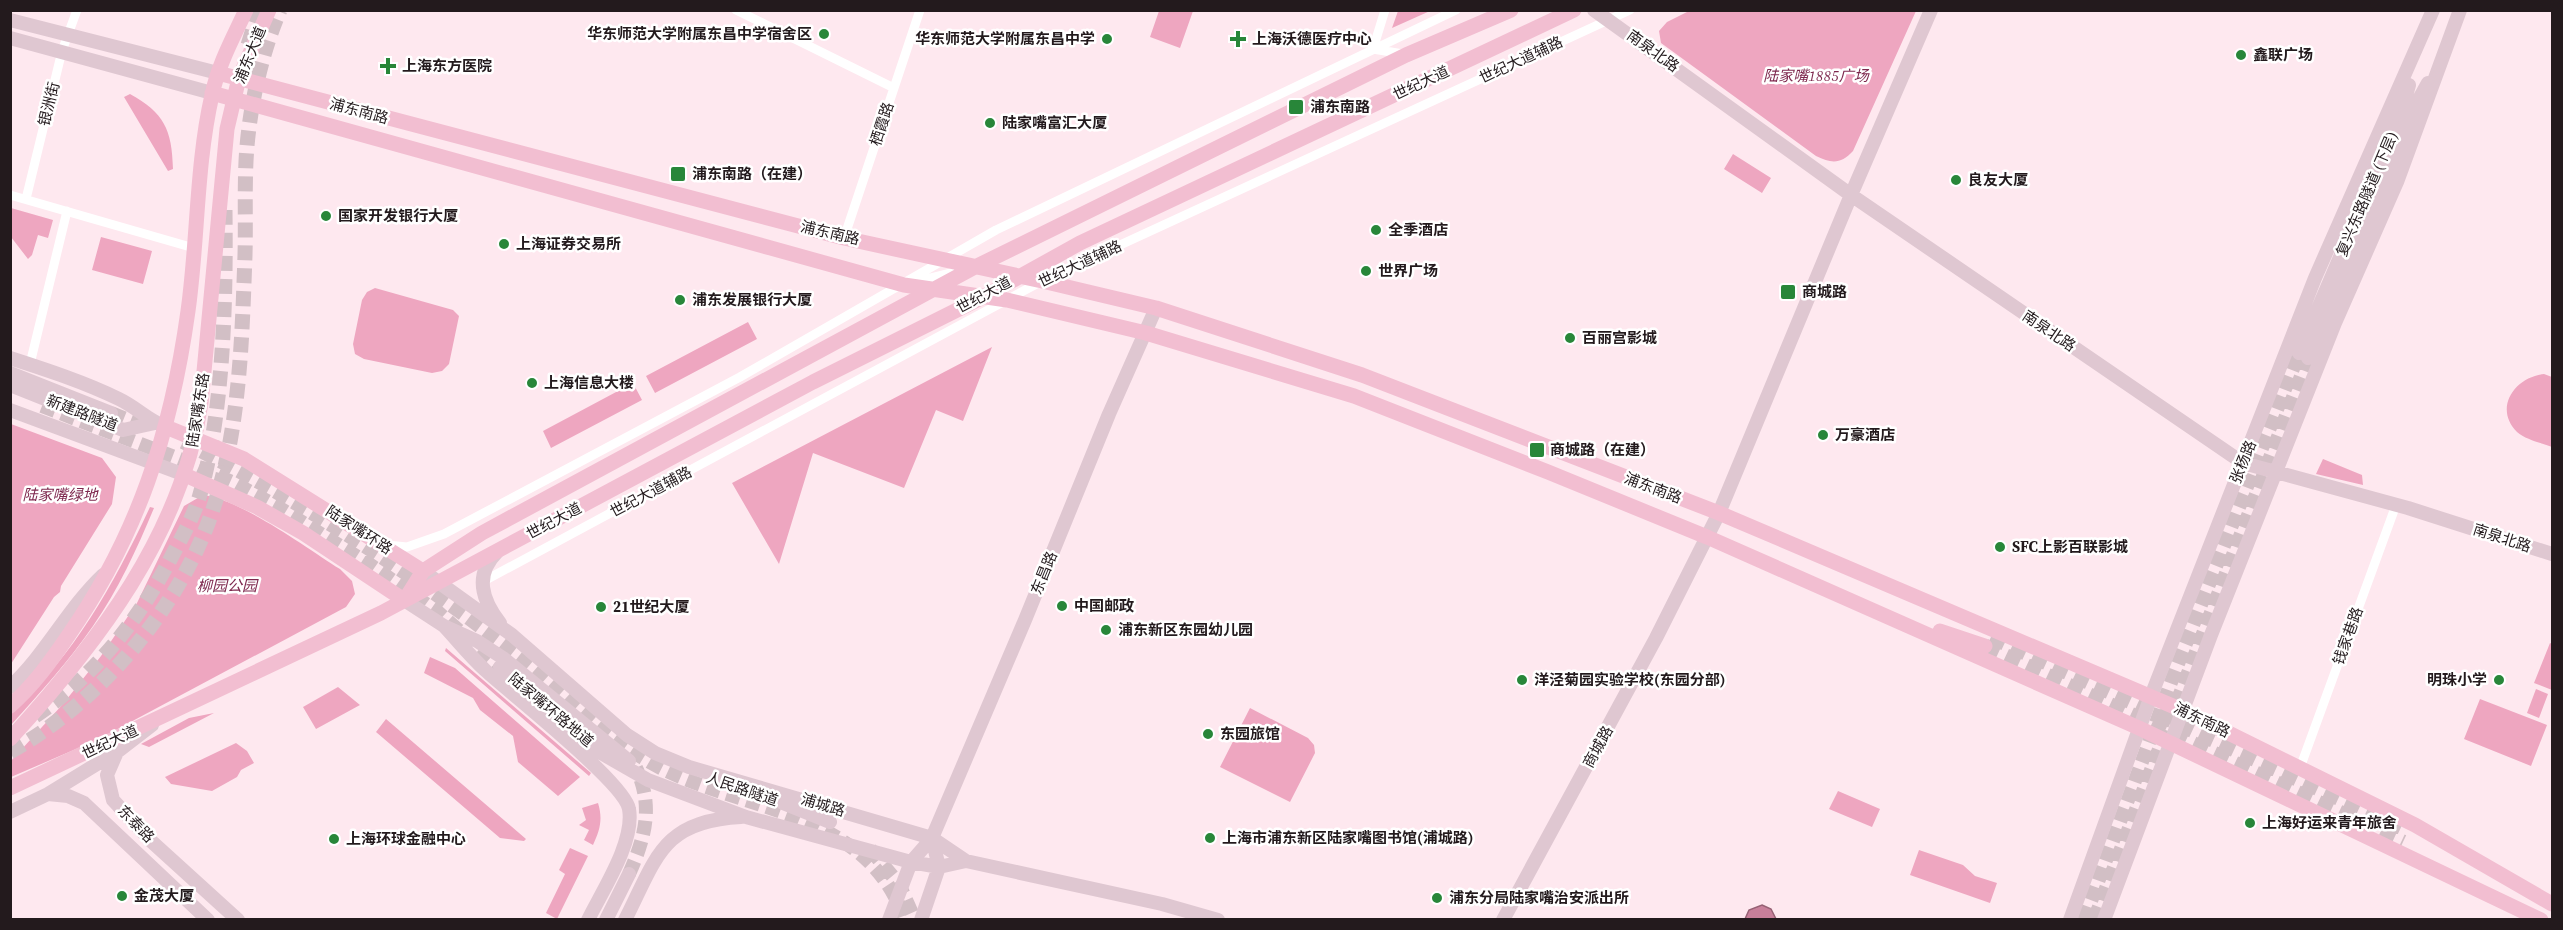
<svg xmlns="http://www.w3.org/2000/svg" width="2563" height="930" viewBox="0 0 2563 930" font-family="'Source Serif 4','Noto Sans SC',serif">
  <style>
    .green { fill: #eea6c0 }
    .water { fill: #c87f9a; stroke: #966174; stroke-width: 1.5 }
    .lines { fill: none; stroke-linecap: round; stroke-linejoin: round }
    .secondary-tunnel { stroke: #d2bfc5; stroke-width: 14; stroke-dasharray: 14 7; stroke-linecap: butt }
    .primary-tunnel { stroke: #d2bfc5; stroke-width: 15; stroke-dasharray: 15 8; stroke-linecap: butt }
    .street { stroke: #fff; stroke-width: 9 }
    .secondary { stroke: #dfc7d1; stroke-width: 14 }
    .primary { stroke: #f2bed1; stroke-width: 15 }
    .poi-dot { fill: #288639; stroke: #fff; stroke-width: 2 }
    .labels { text-anchor: middle; stroke-width: 5; stroke-linejoin: round; paint-order: stroke }
    .poi-label { font-size: 15px; font-weight: bold; fill: #231a1d; stroke: #fff; text-anchor: start }
    .street-label { font-size: 15px; fill: #231a1d; stroke: #fff }
    .park-label { font-size: 15px; font-style: italic; fill: #7e284e; stroke: #fff }
  </style>
  <rect width="100%" height="100%" fill="#fee8ef"/>
  <path class="green" d="M1691,10H1916V11L1853,151C1841,164 1832,164 1816,156L1661,43L1659,31L1667,22Z
    M1159,11H1193L1180,48L1150,37Z
    M1398,11V10L1430,11L1392,28Z
    M130,94C164,113 172,129 173,169L168,171L124,97Z
    M1733,154L1771,178L1762,193L1724,169Z
    M11,208L53,220L48,238L38,235L32,255L28,259L11,237Z
    M101,237L152,251L143,284L92,270Z
    M375,288L453,310L459,316L449,364L442,371L432,373L364,359L355,354L353,344L362,300L367,292Z
    M748,322L757,339L655,393L646,376Z
    M992,347L963,421L936,410L904,488L813,453L779,564L732,483Z
    M2544,374L2552,377V447C2542,443 2526,440 2517,432C2493,408 2515,377 2544,374Z
    M633,383L642,400L551,448L543,431Z
    M11,424L102,458L116,477L112,504L61,586L60,592L54,597L11,664Z
    M2323,459L2362,475L2363,485L2316,474Z
    M203,495C242,500 305,547 340,569L352,581L355,594L346,607L97,740L11,777L10,762L63,704L101,656L137,603L184,506Z
    M150,507L154,508C137,549 118,590 93,626C68,662 40,693 11,725V714C76,652 112,588 150,507Z
    M2550,643L2552,644V690L2534,683Z
    M446,648L591,773L589,776L445,651Z
    M430,657L455,668L580,777L558,796L518,762L513,736L480,710L473,698L424,673Z
    M338,687L360,705L316,729L303,707Z
    M2536,689L2548,694L2539,718L2527,713Z
    M2480,699L2547,725L2531,766L2464,739Z
    M1250,708L1308,738L1314,745L1315,753L1290,802L1220,767Z
    M214,713L149,747L141,744L189,718Z
    M386,719L526,839L524,841L500,838L376,732Z
    M236,743L247,751L254,763L241,770L237,777L212,791L171,784L165,777Z
    M1838,791L1880,809L1872,827L1829,809Z
    M598,803C603,819 600,830 593,845L584,840L589,830L579,825L586,820L582,808Z
    M570,848L588,856L557,919L546,913L565,874L559,870Z
    M1919,850L1963,865L1975,876L1997,883L1990,903L1910,875Z"/>
  <path class="water" d="M1762,905L1771,909L1776,919H1745L1749,910Z"/>
  <g class="lines">
    <path class="secondary-tunnel" d="M42,406L182,460L234,483L278,507L372,566L439,613L500,667
      M111,413L148,428
      M183,442C299,500 409,571 512,651C564,691 608,744 669,772C755,812 869,815 905,920
      M870,849L899,884L915,920
      M629,874C645,838 654,806 636,768
      M2084,920L2174,674L2299,353
      M2094,920L2308,358"/>
    <path class="primary-tunnel" d="M248,45L259,10
      M1991,637L2407,830
      M1985,646L2403,842
      M35,716C96,675 141,617 174,552C183,535 193,517 199,498C224,412 226,300 225,210
      M10,752C101,701 182,606 214,506C240,427 242,338 245,255C246,219 244,182 247,146C251,101 262,52 280,10"/>
    <path class="street" d="M736,10L894,88
      M1373,49L1385,10
      M1373,49L1403,54
      M10,195L194,248
      M26,199L62,51L77,10
      M844,238L920,10
      M914,282L958,271
      M30,364L67,211
      M387,545L407,547L444,534L740,377L996,230L1456,10
      M482,582L1042,281L1630,10
      M2300,768L2396,505"/>
    <path class="secondary" d="M1594,10L1851,195L2243,463L2408,508L2552,554
      M10,20L218,73
      M10,38L212,93
      M2299,353L2400,117L2409,85
      M10,358C47,370 84,382 119,399C136,407 149,421 166,427
      M2308,358L2385,182L2413,110L2428,83
      M10,373L111,413
      M10,385L123,430L155,423
      M10,410L185,475
      M497,552C474,575 482,600 500,623
      M423,571L512,635L627,735L655,753L689,767L932,838L966,861L1162,904L1218,920
      M404,600L444,626L477,641L503,658L629,761
      M444,626C458,641 470,656 485,670C510,693 625,783 629,809C635,842 602,891 588,920
      M500,667L601,753L648,780L746,817L911,862L939,867L966,861
      M10,687C46,654 68,608 103,575
      M152,725L117,752L107,775L113,800L151,841L238,920
      M48,794L68,796L84,803L208,920
      M783,803L830,822
      M10,812L48,794L118,751
      M606,920L629,874
      M625,920C657,857 662,821 741,817
      M889,920L911,862L932,838L1025,620L1109,414L1156,308
      M921,920L939,867L932,838
      M1503,920L1656,638L1719,513L1851,195L1931,10
      M2070,920L2151,696L2315,278L2433,10
      M2104,920L2211,635L2335,323L2397,182L2460,10"/>
    <path class="primary" d="M218,73L844,238L1042,281L1156,308L1362,375L1719,513L2182,710L2415,825L2552,904
      M212,93L904,285L1007,300L1146,333L1354,396L1548,472L1707,537L2139,728L2541,920
      M166,427L244,459L423,571
      M185,475L257,507L303,533L404,600
      M406,598L423,571L482,533L975,267L1406,55L1511,10
      M1940,631L1985,646
      M10,706C33,686 51,661 68,636C138,535 171,433 188,311C198,240 196,165 212,95C218,65 233,38 246,10
      M10,739C97,644 182,534 201,403L227,129L239,78L269,10
      M10,788L381,613L813,382L983,297L1080,243L1574,10"/>
  </g>
  <g class="poi-dot">
    <circle cx="824" cy="34" r="6"/>
    <circle cx="1107" cy="39" r="6"/>
    <path d="M1235 30h6v6h6v6h-6v6h-6v-6h-6v-6h6z"/>
    <circle cx="2241" cy="55" r="6"/>
    <path d="M385 57h6v6h6v6h-6v6h-6v-6h-6v-6h6z"/>
    <rect x="1288" y="99" width="16" height="16" rx="3"/>
    <circle cx="990" cy="123" r="6"/>
    <rect x="670" y="166" width="16" height="16" rx="3"/>
    <circle cx="1956" cy="180" r="6"/>
    <circle cx="326" cy="216" r="6"/>
    <circle cx="1376" cy="230" r="6"/>
    <circle cx="504" cy="244" r="6"/>
    <circle cx="1366" cy="271" r="6"/>
    <rect x="1780" y="284" width="16" height="16" rx="3"/>
    <circle cx="680" cy="300" r="6"/>
    <circle cx="1570" cy="338" r="6"/>
    <circle cx="532" cy="383" r="6"/>
    <circle cx="1823" cy="435" r="6"/>
    <rect x="1529" y="442" width="16" height="16" rx="3"/>
    <circle cx="2000" cy="547" r="6"/>
    <circle cx="1062" cy="606" r="6"/>
    <circle cx="601" cy="607" r="6"/>
    <circle cx="1106" cy="630" r="6"/>
    <circle cx="1522" cy="680" r="6"/>
    <circle cx="2499" cy="680" r="6"/>
    <circle cx="1208" cy="734" r="6"/>
    <circle cx="2250" cy="823" r="6"/>
    <circle cx="1210" cy="838" r="6"/>
    <circle cx="334" cy="839" r="6"/>
    <circle cx="122" cy="896" r="6"/>
    <circle cx="1437" cy="898" r="6"/>
  </g>
  <g class="labels">
    <g class="poi-label">
      <text x="812" y="39" text-anchor="end">华东师范大学附属东昌中学宿舍区</text>
      <text x="1095" y="44" text-anchor="end">华东师范大学附属东昌中学</text>
      <text x="1252" y="44">上海沃德医疗中心</text>
      <text x="2253" y="60">鑫联广场</text>
      <text x="402" y="71">上海东方医院</text>
      <text x="1310" y="112">浦东南路</text>
      <text x="1002" y="128">陆家嘴富汇大厦</text>
      <text x="692" y="179">浦东南路（在建）</text>
      <text x="1968" y="185">良友大厦</text>
      <text x="338" y="221">国家开发银行大厦</text>
      <text x="1388" y="235">全季酒店</text>
      <text x="516" y="249">上海证券交易所</text>
      <text x="1378" y="276">世界广场</text>
      <text x="1802" y="297">商城路</text>
      <text x="692" y="305">浦东发展银行大厦</text>
      <text x="1582" y="343">百丽宫影城</text>
      <text x="544" y="388">上海信息大楼</text>
      <text x="1835" y="440">万豪酒店</text>
      <text x="1550" y="455">商城路（在建）</text>
      <text x="2012" y="552">SFC上影百联影城</text>
      <text x="1074" y="611">中国邮政</text>
      <text x="613" y="612">21世纪大厦</text>
      <text x="1118" y="635">浦东新区东园幼儿园</text>
      <text x="1534" y="685">洋泾菊园实验学校(东园分部)</text>
      <text x="2487" y="685" text-anchor="end">明珠小学</text>
      <text x="1220" y="739">东园旅馆</text>
      <text x="2262" y="828">上海好运来青年旅舍</text>
      <text x="1222" y="843">上海市浦东新区陆家嘴图书馆(浦城路)</text>
      <text x="346" y="844">上海环球金融中心</text>
      <text x="134" y="901">金茂大厦</text>
      <text x="1449" y="903">浦东分局陆家嘴治安派出所</text>
    </g>
    <g class="street-label">
      <text transform="translate(1653 51) rotate(36)" y="5">南泉北路</text>
      <text transform="translate(250 55) rotate(-68)" y="5">浦东大道</text>
      <text transform="translate(1521 60) rotate(-25)" y="5">世纪大道辅路</text>
      <text transform="translate(1421 83) rotate(-25)" y="5">世纪大道</text>
      <text transform="translate(49 104) rotate(-76)" y="5">银洲街</text>
      <text transform="translate(359 111) rotate(15)" y="5">浦东南路</text>
      <text transform="translate(882 124) rotate(-72)" y="5">栖霞路</text>
      <text transform="translate(2367 194) rotate(-67)" y="5">复兴东路隧道 (下层)</text>
      <text transform="translate(830 233) rotate(13)" y="5">浦东南路</text>
      <text transform="translate(1080 264) rotate(-25)" y="5">世纪大道辅路</text>
      <text transform="translate(984 295) rotate(-28)" y="5">世纪大道</text>
      <text transform="translate(2049 331) rotate(34)" y="5">南泉北路</text>
      <text transform="translate(198 410) rotate(-81)" y="5">陆家嘴东路</text>
      <text transform="translate(82 413) rotate(21)" y="5">新建路隧道</text>
      <text transform="translate(2243 462) rotate(-68)" y="5">张杨路</text>
      <text transform="translate(1653 488) rotate(21)" y="5">浦东南路</text>
      <text transform="translate(651 492) rotate(-28)" y="5">世纪大道辅路</text>
      <text transform="translate(554 521) rotate(-28)" y="5">世纪大道</text>
      <text transform="translate(359 530) rotate(33)" y="5">陆家嘴环路</text>
      <text transform="translate(2502 538) rotate(18)" y="5">南泉北路</text>
      <text transform="translate(1044 573) rotate(-68)" y="5">东昌路</text>
      <text transform="translate(2348 636) rotate(-70)" y="5">钱家巷路</text>
      <text transform="translate(551 710) rotate(40)" y="5">陆家嘴环路地道</text>
      <text transform="translate(2202 720) rotate(26)" y="5">浦东南路</text>
      <text transform="translate(110 742) rotate(-25)" y="5">世纪大道</text>
      <text transform="translate(1598 747) rotate(-61)" y="5">商城路</text>
      <text transform="translate(742 789) rotate(19)" y="5">人民路隧道</text>
      <text transform="translate(823 805) rotate(17)" y="5">浦城路</text>
      <text transform="translate(136 824) rotate(46)" y="5">东泰路</text>
    </g>
    <g class="park-label">
      <text x="1816" y="81">陆家嘴1885广场</text>
      <text x="60" y="500">陆家嘴绿地</text>
      <text x="227" y="591">柳园公园</text>
    </g>
  </g>
  <rect width="2563" height="930" fill="none" stroke="#231a1d" stroke-width="24"/>
</svg>
